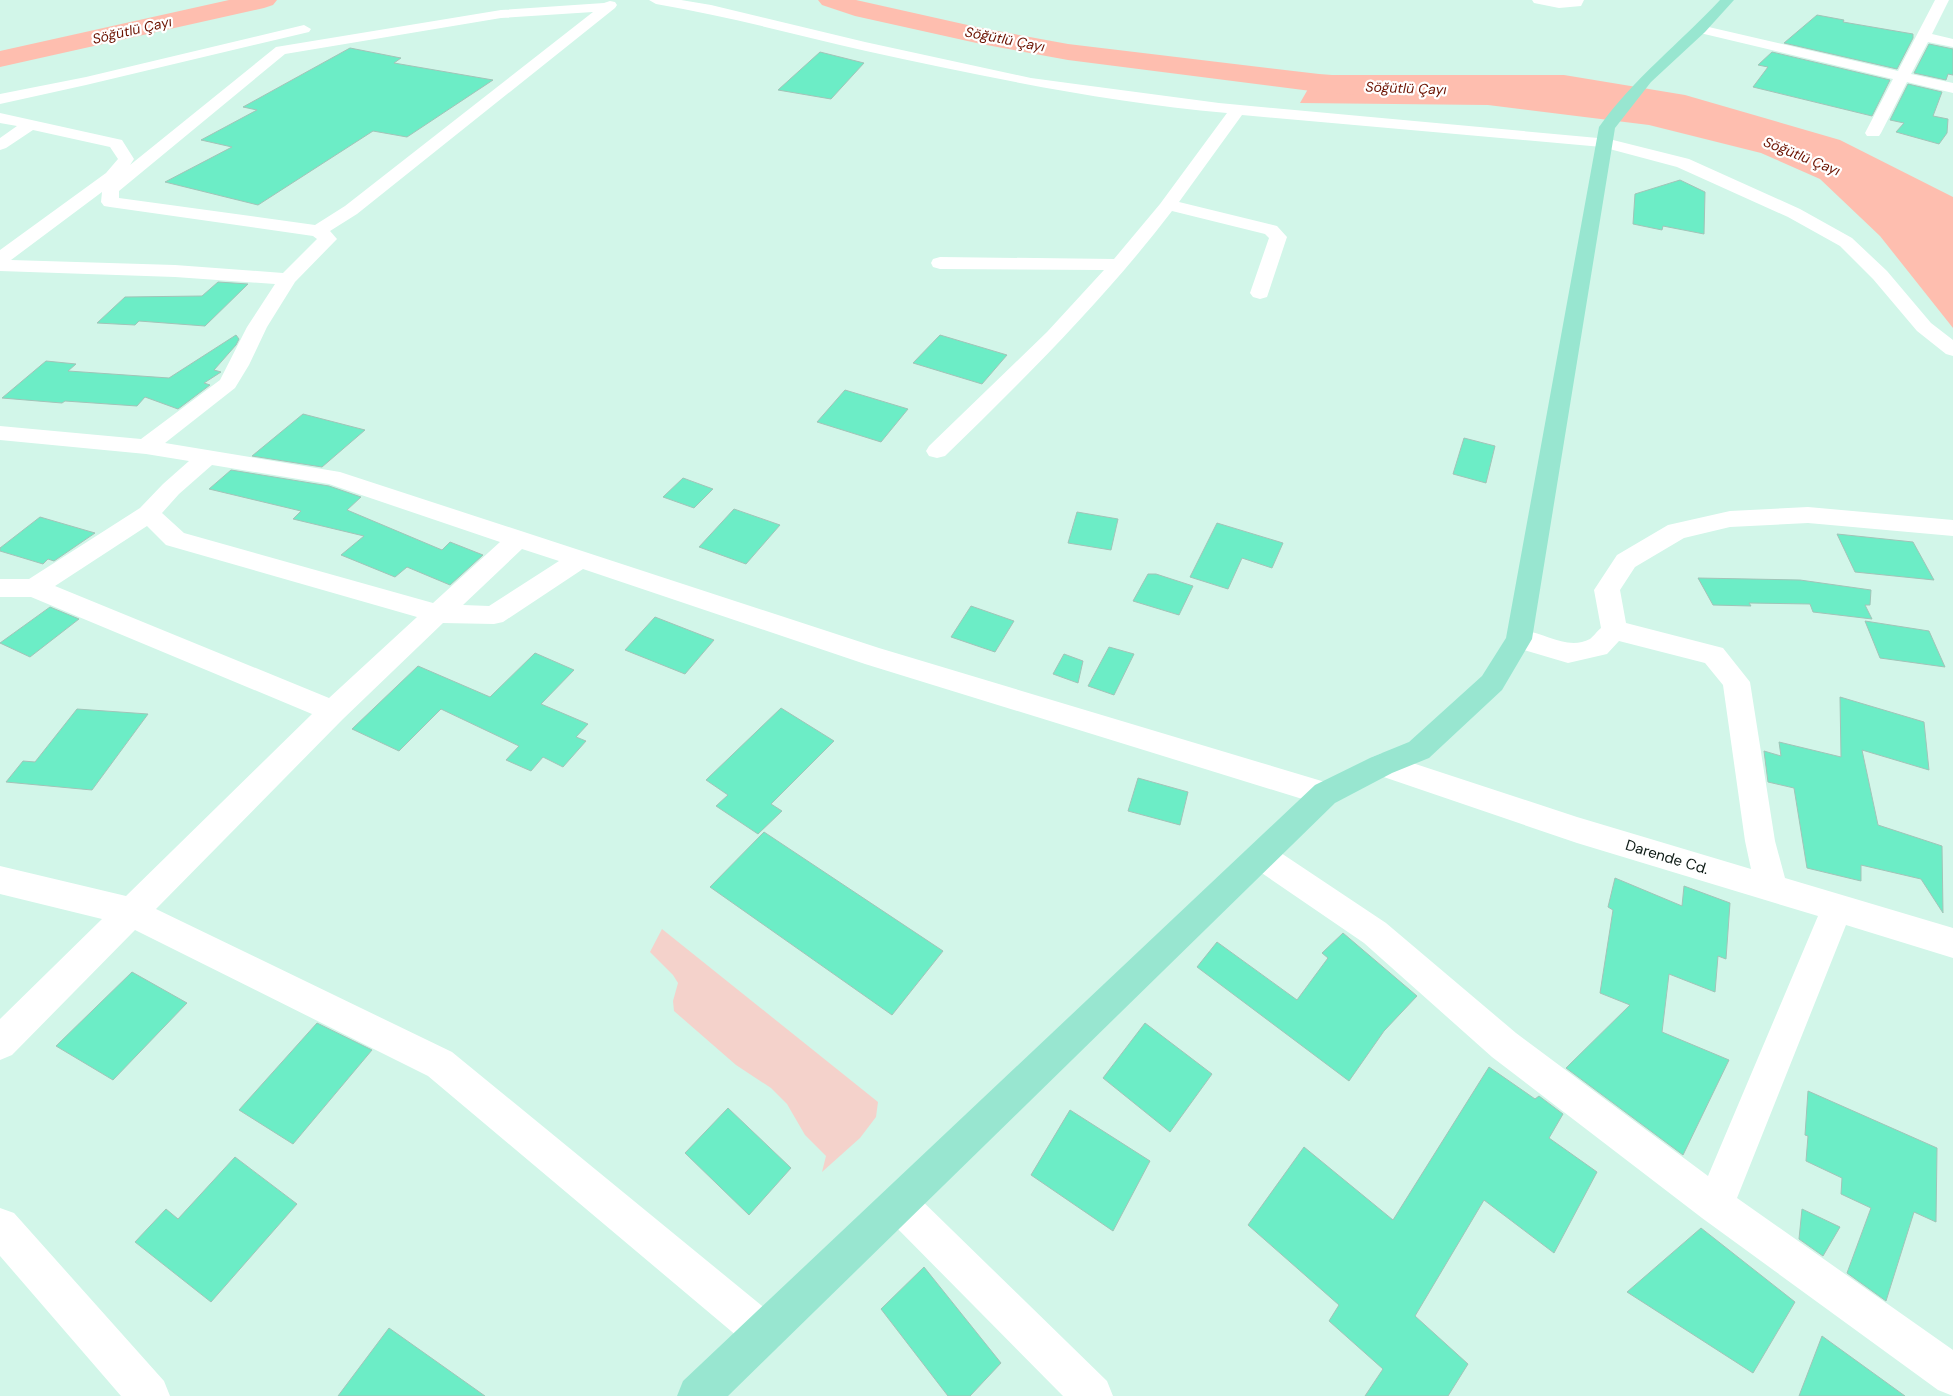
<svg xmlns="http://www.w3.org/2000/svg" width="1953" height="1396" viewBox="0 0 1953 1396" font-family="'DM Sans',sans-serif">
  <style>
    .green { fill: #f4d2cb }
    .water { fill: #febeaf }
    .lines { fill: none; stroke-linecap: round; stroke-linejoin: round }
    .river { fill: #febeaf; fill-rule: evenodd }
    .building { fill: #6cedc6; stroke: #a2c4b8 }
    .minor { fill: #fff; fill-rule: evenodd }
    .major { fill: #98e6d0; fill-rule: evenodd }
    .labels { text-anchor: middle; stroke-width: 4.5; stroke-linejoin: round; paint-order: stroke }
    .far-water-label { font-size: 14px; font-style: italic; fill: #6c1200; stroke: #fff }
    .street-label { font-size: 15px; fill: #0f1c17; stroke: #fff }
  </style>
  <rect width="100%" height="100%" fill="#d2f6e9"/>
  <path class="green" d="M662,929L878,1102L876,1117L860,1138L822,1172L826,1156L805,1135L787,1104L771,1088L736,1065L674,1011L673,1001L678,983L673,975L650,952Z"/>
  <path class="water" d="M1316,75H1564L1685,95L1840,140L1953,197V328L1880,236L1820,179L1761,153L1649,125L1488,105L1300,103Z"/>
  <g class="lines">
    <path class="river" d="M229,0H277L273,5L264,8L0,67V51Z
      M818,0H856L981,28L1068,44L1319,74L1384,79L1394,82L1398,88L1394,94L1384,97L1319,92L1068,60L981,44L855,16L822,5Z"/>
  </g>
  <path class="building" d="M1817,15L1844,20L1843,22L1913,34V38L1897,69L1784,43Z
    M1929,44L1953,49V75L1948,74L1946,80L1914,73Z
    M350,48L401,58L394,63L493,80L407,137L373,131L258,205L165,182L232,147L201,140L257,110L243,107Z
    M820,52L864,63L831,99L778,90Z
    M1772,52L1890,80L1872,116L1753,87L1768,67L1758,65Z
    M1908,84L1942,92L1933,116L1948,119L1947,133L1939,144L1896,132L1904,123L1890,120Z
    M1680,180L1705,192L1704,234L1663,226L1662,230L1633,224L1635,194Z
    M218,282L248,284L205,326L139,321L135,325L97,323L125,297L202,296Z
    M236,335L239,339L236,345L214,370L221,372L204,383L210,385L178,409L145,397L137,406L65,401L62,403L2,398L46,361L76,364L68,371L169,378Z
    M940,335L1007,355L982,384L913,363Z
    M845,390L908,409L881,442L817,422Z
    M303,414L365,430L322,467L252,456Z
    M1464,438L1495,446L1486,483L1453,474Z
    M231,470L329,486L361,497L347,510L442,550L450,542L483,555L450,585L407,567L395,577L341,555L364,536L293,519L301,511L209,489Z
    M683,478L713,489L694,508L663,497Z
    M734,509L780,525L746,564L699,547Z
    M1077,512L1118,519L1111,550L1068,543Z
    M40,517L95,533L54,561L48,559L43,564L0,551V548Z
    M1217,523L1283,543L1272,568L1242,558L1228,589L1190,577Z
    M1837,534L1913,542L1934,580L1855,572Z
    M1148,574H1156L1193,586L1179,615L1133,601Z
    M1698,578L1800,580L1871,590L1870,605H1865L1872,619L1813,612L1810,604L1749,603L1751,606L1713,605Z
    M971,606L1014,621L995,652L951,637Z
    M50,607L79,619L30,657L0,643Z
    M655,617L714,640L685,674L625,650Z
    M1865,621L1929,631L1945,667L1880,658Z
    M1109,647L1134,654L1114,695L1088,686Z
    M535,653L574,670L541,704L588,724L576,737L586,741L563,767L543,757L531,771L506,760L519,746L441,709L399,751L352,729L418,666L490,697Z
    M1064,654L1083,661L1078,683L1053,674Z
    M1840,697L1924,722L1929,770L1862,750L1878,825L1942,846L1943,913L1921,879L1861,865V881L1807,868L1794,788L1768,782L1764,751L1781,756L1779,742L1841,757Z
    M781,708L834,741L771,804L782,811L758,834L716,806L728,795L706,780Z
    M77,709L148,714L92,790L6,782L23,761L35,762Z
    M1138,778L1188,792L1180,825L1128,811Z
    M764,832L943,951L892,1015L710,887Z
    M1615,878L1682,906L1684,886L1730,903L1726,959L1718,956L1715,992L1669,974L1662,1032L1729,1060L1683,1155L1566,1068L1630,1005L1600,993L1613,910L1608,907Z
    M1343,933L1417,996L1384,1031L1349,1081L1197,967L1217,942L1297,1000L1328,958L1322,953Z
    M132,972L187,1003L113,1080L56,1046Z
    M317,1023L372,1050L293,1144L239,1110Z
    M1145,1023L1212,1074L1170,1132L1103,1078Z
    M1489,1067L1535,1099L1539,1096L1563,1114L1549,1138L1597,1172L1554,1253L1484,1200L1415,1316L1468,1364L1448,1396H1365L1383,1369L1329,1321L1339,1305L1248,1225L1304,1147L1393,1220Z
    M1808,1091L1937,1148L1936,1222L1914,1212L1886,1301L1847,1273L1871,1208L1841,1194L1842,1178L1806,1161L1808,1136L1805,1135Z
    M728,1108L791,1168L749,1215L685,1153Z
    M1070,1110L1150,1161L1113,1231L1031,1175Z
    M235,1157L297,1204L211,1302L135,1242L166,1209L178,1219Z
    M1802,1209L1840,1227L1823,1256L1799,1239Z
    M1701,1228L1795,1302L1753,1373L1627,1292Z
    M924,1267L1001,1363L970,1396H948L881,1309Z
    M389,1328L485,1396H338Z
    M1822,1336L1905,1396H1799Z"/>
  <g class="lines">
    <path class="minor" d="M649,0H681L711,5L865,42L1031,78L1068,83L1219,103L1609,139L1689,159L1800,209L1852,238L1887,271L1931,323L1953,340V356L1946,354L1917,331L1873,279L1840,246L1788,217L1677,167L1602,147L1242,115L1179,202L1277,226L1287,237L1267,297L1260,299L1253,297L1250,293L1269,238L1265,234L1172,211C1104,300 1025,378 945,456L937,458L929,456L926,451L929,446L1047,332L1104,270L940,269L933,267L931,263L933,259L940,257L1114,259L1160,204L1227,113C1105,102 985,77 866,51C796,35 727,16 656,4Z
      M1532,0H1584L1581,6L1559,8L1534,3Z
      M1935,0H1949L1932,34L1953,39V47L1928,42L1911,74L1953,83V93L1907,82L1881,133L1879,136H1867L1865,133L1893,79L1700,33L1693,29L1700,25L1898,71Z
      M610,1L615,2L617,5L615,8L357,214L330,231L337,239L295,282L267,327L249,365L235,388L165,443L340,472L879,648L1325,782L1335,785L1340,794L1335,803L1325,806L865,664L583,569L503,622L494,624L443,623L343,719L156,909L452,1052L778,1319L784,1333L778,1347L764,1353L750,1347L428,1076L135,930L12,1055L0,1060V1019L102,919L0,894V866L126,896L312,714L31,597H0V579H29L140,508L163,484L189,461L146,454L0,440V426L141,439L220,380L247,327L275,284L175,277L0,271V250L106,173L118,159L110,147L33,130L6,148L0,150V138L17,126L0,123V113L122,140L134,159L130,165L276,47L501,10L604,3ZM593,12L345,206L315,225L119,198V191L285,54L501,18ZM102,192L101,202L104,206L110,207L313,236L317,239L283,273L175,265L11,260ZM212,465L329,484L500,542L433,603L184,533L162,513L179,494ZM147,526L166,545L417,617L329,698L55,586ZM522,549L559,561L489,606L463,605Z
      M304,25L311,29L309,32L86,85L0,104V94L86,77Z
      M1808,507L1953,520V536L1808,523L1730,527L1684,538L1635,567L1620,590L1626,623L1723,648L1750,682L1775,841L1785,878L1953,928V958L1846,925L1737,1198L1953,1350V1396L1938,1390L1702,1218L1492,1057L1364,943L1250,865L1246,856L1250,847L1261,843L1272,847L1386,923L1516,1033L1708,1176L1818,916L1577,843L1372,773L1368,765L1372,757L1382,753L1577,817L1751,869L1745,841L1723,685L1705,663L1619,641L1607,654L1568,663L1510,646L1506,639L1510,632C1536,624 1563,653 1590,639C1593,637 1597,631 1601,628L1594,590L1617,555L1668,525L1730,511Z
      M899,1185L912,1191L1107,1381L1113,1396H1063L886,1217L880,1204L886,1191Z
      M0,1208L14,1213L164,1381L170,1396H121L0,1256Z"/>
    <path class="major" d="M1720,0H1734L1705,32L1651,82L1615,128L1532,639L1502,690L1429,758L1392,773L1335,803L728,1396H677L683,1381L1315,785L1372,757L1409,742L1482,676L1506,638L1599,127C1633,79 1680,43 1720,0Z"/>
  </g>
  <g class="labels">
    <g class="far-water-label">
      <text transform="translate(132 30) rotate(-13)" y="5">Söğütlü Çayı</text>
      <text transform="translate(1005 39) rotate(11)" y="5">Söğütlü Çayı</text>
      <text transform="translate(1406 88) rotate(2)" y="5">Söğütlü Çayı</text>
      <text transform="translate(1802 156) rotate(22)" y="5">Söğütlü Çayı</text>
    </g>
    <g class="street-label">
      <text transform="translate(1667 857) rotate(17)" y="5">Darende Cd.</text>
    </g>
  </g>
</svg>
